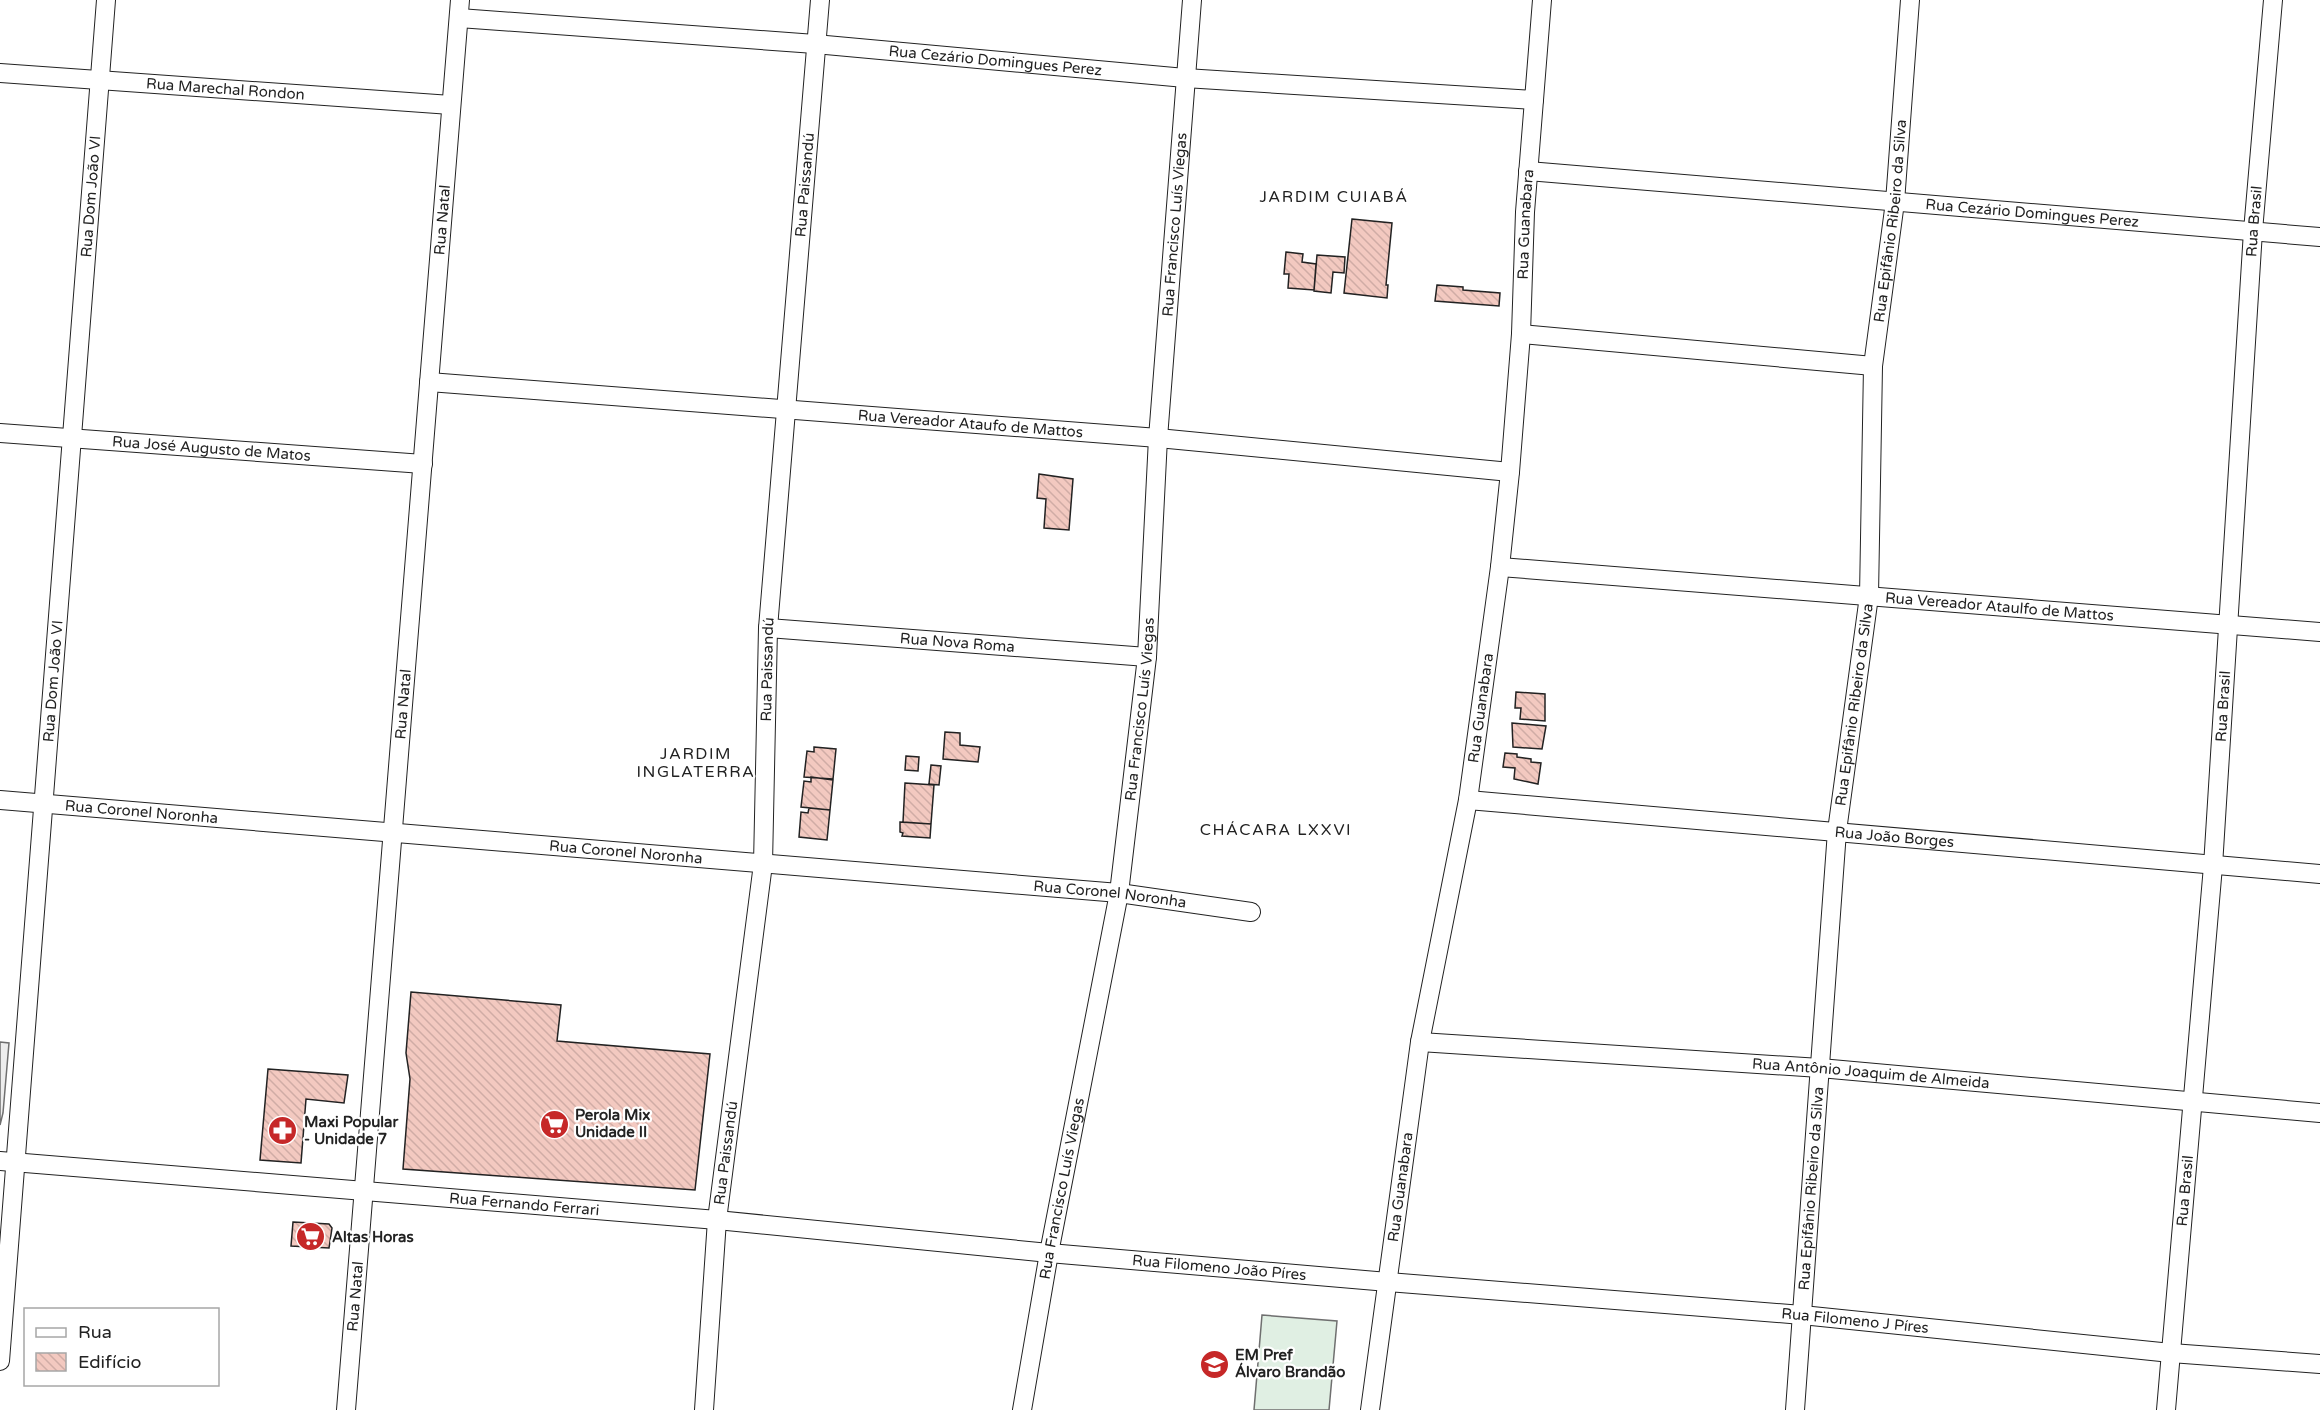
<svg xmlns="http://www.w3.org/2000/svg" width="2320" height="1410" viewBox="0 0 2320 1410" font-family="'Varela Round',sans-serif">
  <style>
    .garden { fill: #e0efe3; stroke: #6f6f6f; stroke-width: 1.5 }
    .parking { fill: #ededed; stroke: #6f6f6f; stroke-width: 1.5 }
    .building { fill: url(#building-back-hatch); stroke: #222; stroke-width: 1.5 }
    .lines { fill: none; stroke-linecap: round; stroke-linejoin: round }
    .minor-casing { stroke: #222; stroke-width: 20 }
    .minor { stroke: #fff; stroke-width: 18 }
    .labels { text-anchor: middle; stroke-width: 4.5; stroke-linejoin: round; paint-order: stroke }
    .street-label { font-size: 15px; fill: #222; stroke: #fff }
    .poi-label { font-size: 15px; font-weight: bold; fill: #222; stroke: #fff; text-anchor: start }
    .neighbourhood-label { font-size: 16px; letter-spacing: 1.5px; fill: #222; stroke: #fff }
  </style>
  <defs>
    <pattern id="building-back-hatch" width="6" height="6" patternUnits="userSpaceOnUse" patternTransform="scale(1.5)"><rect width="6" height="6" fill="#f3c9c0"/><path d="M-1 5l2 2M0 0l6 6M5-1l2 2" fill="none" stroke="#d0aca5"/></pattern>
  </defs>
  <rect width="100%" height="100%" fill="#fff"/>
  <path class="garden" d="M1262,1315L1337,1321L1329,1410H1254Z"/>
  <path class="parking" d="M0,1042L9,1043L3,1113L0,1125Z"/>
  <path class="building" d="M1352,219L1392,223L1386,285H1388L1387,298L1344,293Z
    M1286,252L1303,254L1302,262L1316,264L1314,290L1288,288L1289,274H1284Z
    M1317,255L1345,257L1344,273L1333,272L1331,293L1314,291Z
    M1437,285L1463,287V290L1500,293L1499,306L1435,301Z
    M1039,474L1073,479L1069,530L1044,528L1046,499L1037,498Z
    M1516,692L1545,694V721L1520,719L1521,708H1515Z
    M1512,723L1546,726L1542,749L1513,747Z
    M945,732L960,733V745L980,747L978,762L943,759Z
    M814,747L836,749L833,779L804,777L807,751L814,752Z
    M1505,753L1517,754V757L1531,759V762L1541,763L1538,784L1514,779L1515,768L1503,767Z
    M906,756L919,757L918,771L905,770Z
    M931,765L941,766L939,785L929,784Z
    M811,777L833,780L830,810L801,807L804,781L811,782Z
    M905,783L934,785L931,824L903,822Z
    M809,808L830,810L827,840L799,837L801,812L808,813Z
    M900,822L931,824L930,838L902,836L903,833L900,832Z
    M411,992L561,1005L557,1041L710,1054L695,1190L403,1169L410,1079L406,1053Z
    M268,1069L348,1075L344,1103L306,1099L301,1163L260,1160Z
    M293,1222L329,1224L332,1228L329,1248L291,1246Z"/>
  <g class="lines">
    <defs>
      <g id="minor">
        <path id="s1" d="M459,18L815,44L1185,78L1534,100"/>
        <path id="s2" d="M0,73L451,105"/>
        <path id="s3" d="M1528,171L2320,237"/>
        <path d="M1521,334L1873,366"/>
        <path id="s4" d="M429,382L1158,438L1510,472"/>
        <path id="s5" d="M0,433L423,464"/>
        <path id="s6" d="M1500,567L2320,632"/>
        <path id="s7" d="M768,628L1147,657"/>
        <path id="s8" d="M0,800L1119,893L1251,912"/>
        <path id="s9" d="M1468,800L2320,874"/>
        <path id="s10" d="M1420,1042L1820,1068L2320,1113"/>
        <path id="s11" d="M0,1161L717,1220L1049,1253L1388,1282L1802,1315L2171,1353L2320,1364"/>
        <path id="s12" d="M0,1361L106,0"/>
        <path id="s13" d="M346,1410L460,0"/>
        <path id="s14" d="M704,1410L717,1220L763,864L768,628L820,0"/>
        <path id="s15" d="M1022,1410L1049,1253L1119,893L1147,657L1158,438L1192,0"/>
        <path id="s16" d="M1370,1410L1420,1042L1468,800L1500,567L1510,472L1521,334L1525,212L1542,0"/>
        <path id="s17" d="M1795,1410L1837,831L1869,596L1873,366L1895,202L1910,0"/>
        <path id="s18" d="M2166,1410L2213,866L2253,231L2273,0"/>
      </g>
    </defs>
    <use href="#minor" class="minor-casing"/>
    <use href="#minor" class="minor"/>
  </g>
  <defs>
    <symbol id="supermarket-disc" viewBox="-11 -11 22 22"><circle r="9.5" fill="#c62828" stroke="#fff"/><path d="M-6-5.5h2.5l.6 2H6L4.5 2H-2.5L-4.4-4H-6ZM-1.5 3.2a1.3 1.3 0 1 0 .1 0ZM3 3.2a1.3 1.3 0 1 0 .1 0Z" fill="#fff"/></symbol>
    <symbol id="pharmacy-disc" viewBox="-11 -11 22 22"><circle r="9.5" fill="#c62828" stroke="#fff"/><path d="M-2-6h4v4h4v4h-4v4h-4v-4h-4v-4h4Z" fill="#fff"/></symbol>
    <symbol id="school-disc" viewBox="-11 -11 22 22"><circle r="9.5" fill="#c62828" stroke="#fff"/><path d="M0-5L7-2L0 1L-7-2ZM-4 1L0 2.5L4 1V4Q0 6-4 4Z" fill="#fff"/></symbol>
  </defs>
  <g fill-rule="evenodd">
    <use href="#supermarket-disc" x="538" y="1108" width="33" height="33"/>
    <use href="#pharmacy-disc" x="266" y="1114" width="33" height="33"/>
    <use href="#supermarket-disc" x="294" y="1220" width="33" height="33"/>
    <use href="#school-disc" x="1198" y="1348" width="33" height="33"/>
  </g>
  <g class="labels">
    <g class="street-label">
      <text dy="5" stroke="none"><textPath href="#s1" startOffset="538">Rua Cezário Domingues Perez</textPath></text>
      <text dy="5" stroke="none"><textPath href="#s2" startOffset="226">Rua Marechal Rondon</textPath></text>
      <text dy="5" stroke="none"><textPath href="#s14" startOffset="1230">Rua Paissandú</textPath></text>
      <text dy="5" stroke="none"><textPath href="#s12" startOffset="1168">Rua Dom João VI</textPath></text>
      <text dy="5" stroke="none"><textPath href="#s3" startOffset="506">Rua Cezário Domingues Perez</textPath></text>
      <text dy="5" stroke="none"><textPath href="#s18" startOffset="1192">Rua Brasil</textPath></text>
      <text dy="5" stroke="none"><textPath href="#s13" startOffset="1194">Rua Natal</textPath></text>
      <text dy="5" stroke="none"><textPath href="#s17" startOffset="1194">Rua Epifânio Ribeiro da Silva</textPath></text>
      <text dy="5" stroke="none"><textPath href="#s15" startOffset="1197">Rua Francisco Luís Viegas</textPath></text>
      <text dy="5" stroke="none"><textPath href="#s16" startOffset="1197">Rua Guanabara</textPath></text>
      <text dy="5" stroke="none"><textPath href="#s4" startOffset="543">Rua Vereador Ataufo de Mattos</textPath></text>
      <text dy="5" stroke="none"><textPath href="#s5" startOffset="212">Rua José Augusto de Matos</textPath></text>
      <text dy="5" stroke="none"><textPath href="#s6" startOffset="501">Rua Vereador Ataulfo de Mattos</textPath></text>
      <text dy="5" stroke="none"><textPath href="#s7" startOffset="190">Rua Nova Roma</textPath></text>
      <text dy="5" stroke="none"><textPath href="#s14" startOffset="744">Rua Paissandú</textPath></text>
      <text dy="5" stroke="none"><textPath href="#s12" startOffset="682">Rua Dom João VI</textPath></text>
      <text dy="5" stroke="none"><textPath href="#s13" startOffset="708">Rua Natal</textPath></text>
      <text dy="5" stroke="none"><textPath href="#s17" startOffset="708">Rua Epifânio Ribeiro da Silva</textPath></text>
      <text dy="5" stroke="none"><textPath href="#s18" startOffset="706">Rua Brasil</textPath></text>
      <text dy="5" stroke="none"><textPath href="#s16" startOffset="711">Rua Guanabara</textPath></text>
      <text dy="5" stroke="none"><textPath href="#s15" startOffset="711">Rua Francisco Luís Viegas</textPath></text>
      <text dy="5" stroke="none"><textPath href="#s8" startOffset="142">Rua Coronel Noronha</textPath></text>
      <text dy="5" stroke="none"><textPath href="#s9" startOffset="428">Rua João Borges</textPath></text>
      <text dy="5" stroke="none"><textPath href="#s8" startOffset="628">Rua Coronel Noronha</textPath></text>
      <text dy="5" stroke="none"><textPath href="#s8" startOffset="1114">Rua Coronel Noronha</textPath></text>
      <text dy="5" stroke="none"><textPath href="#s10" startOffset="452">Rua Antônio Joaquim de Almeida</textPath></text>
      <text dy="5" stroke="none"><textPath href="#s14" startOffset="258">Rua Paissandú</textPath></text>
      <text dy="5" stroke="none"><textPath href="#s16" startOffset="225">Rua Guanabara</textPath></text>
      <text dy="5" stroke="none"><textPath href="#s15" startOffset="225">Rua Francisco Luís Viegas</textPath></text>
      <text dy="5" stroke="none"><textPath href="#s17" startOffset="222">Rua Epifânio Ribeiro da Silva</textPath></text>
      <text dy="5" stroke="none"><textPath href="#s18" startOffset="220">Rua Brasil</textPath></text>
      <text dy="5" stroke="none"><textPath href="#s11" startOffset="526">Rua Fernando Ferrari</textPath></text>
      <text dy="5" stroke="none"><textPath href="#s11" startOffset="1224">Rua Filomeno João Píres</textPath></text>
      <text dy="5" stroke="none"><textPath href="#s13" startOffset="114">Rua Natal</textPath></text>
      <text dy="5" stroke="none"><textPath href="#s11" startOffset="1862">Rua Filomeno J Píres</textPath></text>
    </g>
    <g class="poi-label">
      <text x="575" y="1120">Perola Mix<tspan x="575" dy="17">Unidade II</tspan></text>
      <text x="304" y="1127">Maxi Popular<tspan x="304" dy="17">- Unidade 7</tspan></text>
      <text x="332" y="1242">Altas Horas</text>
      <text x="1235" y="1360">EM Pref<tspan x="1235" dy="17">Álvaro Brandão</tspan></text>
    </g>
    <g class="neighbourhood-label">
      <text x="1334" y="202">JARDIM CUIABÁ</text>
      <text x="696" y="759">JARDIM<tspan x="696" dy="18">INGLATERRA</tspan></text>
      <text x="1276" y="835">CHÁCARA LXXVI</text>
    </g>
  </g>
  <rect x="24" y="1308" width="195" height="78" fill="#ffffff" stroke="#a7a7a7" stroke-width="1.5"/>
  <rect x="36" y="1328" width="30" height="9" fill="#ffffff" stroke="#a7a7a7" stroke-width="1.5"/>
  <text x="78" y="1338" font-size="18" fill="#222222">Rua</text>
  <rect x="36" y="1353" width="30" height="18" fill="url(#building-back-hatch)" stroke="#a7a7a7" stroke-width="1.5"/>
  <text x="78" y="1368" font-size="18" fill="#222222">Edifício</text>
</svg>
